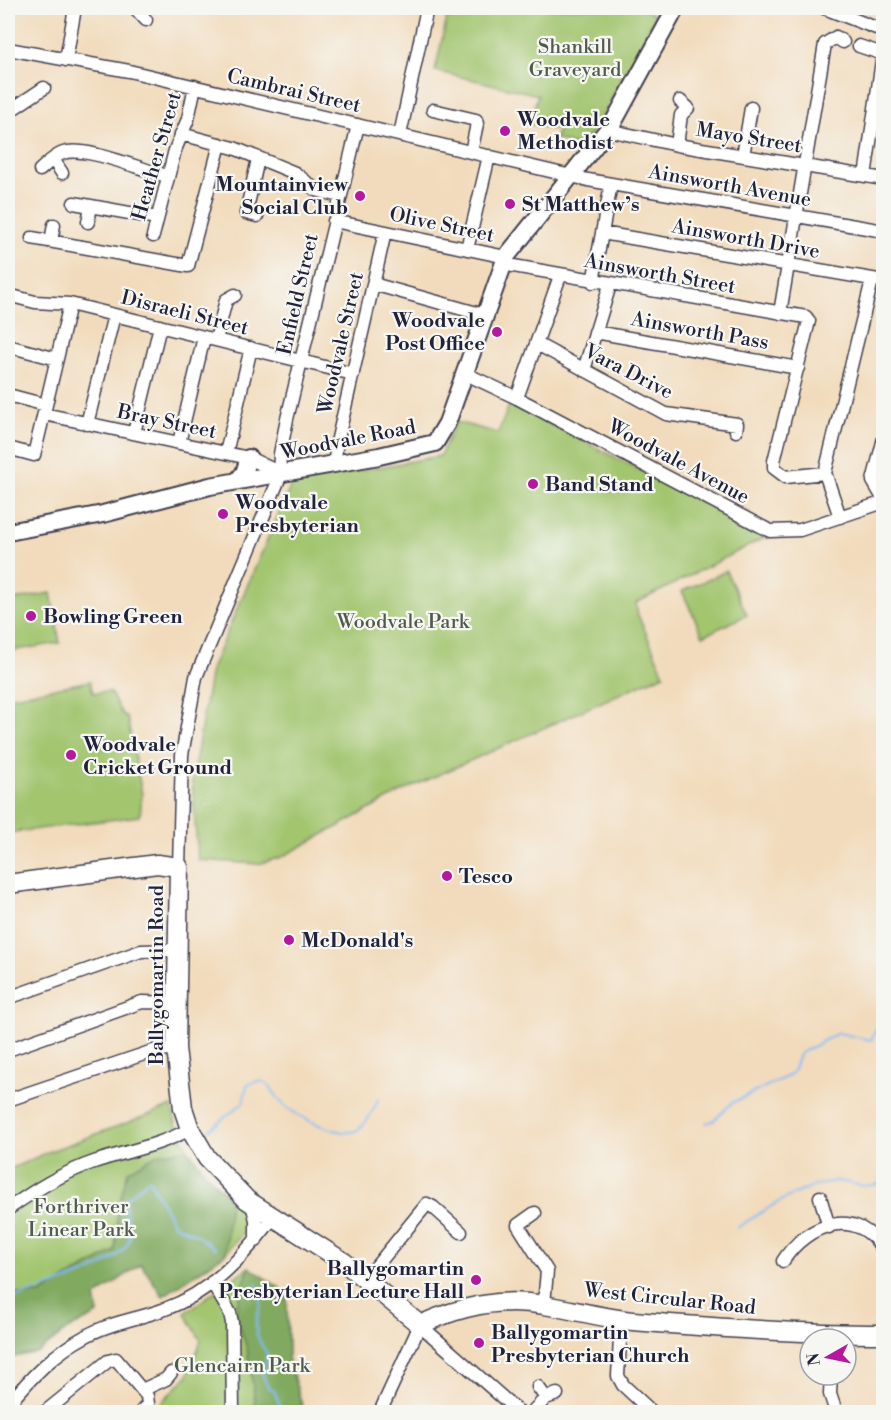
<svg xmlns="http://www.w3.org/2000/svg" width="891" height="1420" viewBox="0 0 891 1420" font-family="'Libre Bodoni',serif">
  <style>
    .green { fill: #a2c56e; stroke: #627454; stroke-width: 1.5 }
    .forest { fill: #81aa61; stroke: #52664e; stroke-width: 1.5 }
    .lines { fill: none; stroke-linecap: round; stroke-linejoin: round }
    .stream { stroke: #86bcf5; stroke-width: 2 }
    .minor-casing { stroke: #413e4e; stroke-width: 15 }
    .major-casing { stroke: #413e4e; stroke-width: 20 }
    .highway-casing { stroke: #413e4e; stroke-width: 21 }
    .minor { stroke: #fff; stroke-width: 12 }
    .major { stroke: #fff; stroke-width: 16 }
    .highway { stroke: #fff; stroke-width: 18 }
    .poi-dot { fill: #b5179e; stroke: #f6f6f2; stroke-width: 2 }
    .labels { text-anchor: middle; stroke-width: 4.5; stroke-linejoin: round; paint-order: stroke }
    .park-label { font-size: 20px; fill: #4f5b4d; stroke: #f6f6f2 }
    .street-label { font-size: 20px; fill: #22223b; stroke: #f6f6f2 }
    .poi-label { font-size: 20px; font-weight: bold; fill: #22223b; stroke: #f6f6f2; text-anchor: start }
  </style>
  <rect width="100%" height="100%" fill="#f6f6f2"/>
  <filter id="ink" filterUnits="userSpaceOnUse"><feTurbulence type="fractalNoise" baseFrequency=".0167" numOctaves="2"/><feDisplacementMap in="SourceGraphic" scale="12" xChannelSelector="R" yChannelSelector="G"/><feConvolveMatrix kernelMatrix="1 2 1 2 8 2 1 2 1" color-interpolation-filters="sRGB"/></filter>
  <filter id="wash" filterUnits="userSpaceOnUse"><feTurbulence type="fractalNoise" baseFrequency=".008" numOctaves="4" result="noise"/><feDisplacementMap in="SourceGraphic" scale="24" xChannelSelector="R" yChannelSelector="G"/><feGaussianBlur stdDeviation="1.35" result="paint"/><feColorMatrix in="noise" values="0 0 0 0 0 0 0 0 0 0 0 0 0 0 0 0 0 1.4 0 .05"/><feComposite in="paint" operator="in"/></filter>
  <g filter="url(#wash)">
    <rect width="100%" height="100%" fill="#f2dbbc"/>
    <path class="green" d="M449,8H641L656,15L596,127L580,147L555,139L558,130L529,124L538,95L435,71Z
      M510,403L768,536L636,603L638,615L664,674L405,790L282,857L258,864L198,860L192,782L211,669L292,483L440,456L456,422L498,433Z
      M726,571L747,615L703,636L682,591Z
      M51,593L60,643L11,651L8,601Z
      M90,681L93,693L110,692L122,714L127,717L142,794L140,816L8,833V697Z
      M172,1106C176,1132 190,1156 209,1177C222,1192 246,1207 247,1228L225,1254L163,1296L141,1264L95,1297L98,1314L67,1330L38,1352L8,1358V1170L48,1152Z
      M249,1267L287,1293L288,1358L304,1412H152L188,1375L201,1341L185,1313Z"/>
    <path class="forest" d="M188,1149L207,1175L230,1199L225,1254L163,1296L141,1264L95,1297L98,1314L67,1330L38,1352L8,1358V1294H40L115,1251L118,1208L128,1171L157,1154Z
      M249,1267L287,1293L288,1358L304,1412H252L255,1400L247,1348L235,1312Z"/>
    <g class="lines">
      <path class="stream" d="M706,1123L713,1121L732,1103L788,1076L793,1072L799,1054L838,1033L871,1040L884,1014
        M209,1130L243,1103L247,1085L257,1081L265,1082C273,1089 278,1100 286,1107C299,1117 339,1137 355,1131C366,1127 374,1108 379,1098
        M737,1228C763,1211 798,1188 829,1182C848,1178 867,1194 884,1180
        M256,1284C273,1312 240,1317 267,1353L263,1376L268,1387L274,1390L280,1406L270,1412
        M8,1299C37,1290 116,1271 129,1241C134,1228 122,1213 126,1199L149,1179L174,1225L195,1234L216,1249"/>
    </g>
  </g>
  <g filter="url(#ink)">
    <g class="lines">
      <defs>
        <path id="minor" d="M135,8L146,20
          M824,8L884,31
          M859,46L883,54L865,176
          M8,49L129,71L588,180L884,231
          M66,60L75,8
          M433,110L476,120L477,124L471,152
          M8,112L44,88
          M608,130L677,145L884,179
          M181,134L234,148L295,173L316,190L340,196
          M400,135L427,8
          M677,145L681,115L688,108L680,101
          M743,156L751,108
          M53,159L62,173
          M40,170C47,164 54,156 63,153C86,145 143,171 168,176
          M74,203L157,218
          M257,216L246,213L258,159
          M334,221L506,257
          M88,222L91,206
          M602,233L884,281
          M153,236L175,150L188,119L195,86
          M32,238L188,266L220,144
          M51,241L54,225
          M467,249L489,156
          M502,264L806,317L809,321L774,461V468L786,477L825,473
          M593,282L611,184
          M373,284L484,315
          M8,295L35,302L70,304L353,374
          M780,313L825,44L836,37L843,42
          M595,332L798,368
          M216,340L226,300L235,295
          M537,344L666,414L737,424L736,431
          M8,346L57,359
          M584,370L610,285
          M464,373L517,398L770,531L800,530L884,502
          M8,395L46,405
          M517,398L560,276
          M44,414L249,458L280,473
          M87,424L114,315
          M134,433L160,326
          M884,438L873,481L884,500
          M179,443L204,337
          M8,448L34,455L70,304
          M226,453L251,348
          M335,464L336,447L385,232
          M840,517L825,473L872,280
          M179,867L182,755L196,677L279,479L280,454L287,419L358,125
          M8,998L141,951L177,950
          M8,1050L142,1002L176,1003
          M8,1100L153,1051L176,1048
          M820,1197L829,1227
          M252,1204L256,1220V1241
          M8,1209C35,1190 62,1173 94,1162C127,1151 159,1146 190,1129
          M535,1213L518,1225L547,1271L544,1304
          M783,1261C807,1223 859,1205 884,1252
          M366,1279L427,1204L433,1207L461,1232
          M212,1282L230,1313L232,1323L233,1412
          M621,1320L618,1376L623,1385L652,1412
          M831,1375L830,1394L836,1412
          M538,1387L546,1398L557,1394
          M142,1390L166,1379L171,1373
          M8,1405C31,1377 54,1353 86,1336C111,1322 139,1319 165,1309C210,1293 244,1256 272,1219
          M45,1412L108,1361L116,1359L147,1396L148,1404L141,1412
          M380,1412L420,1325L519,1412
          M532,1412L546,1398"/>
        <path id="major" d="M238,480L244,473L249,458
          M8,532L103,514L210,486L379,456L435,443L447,423L506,257L613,123L676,8"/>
        <path id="highway" d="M8,884L157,864L179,867L176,1048L183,1108L190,1129L207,1158L247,1200L344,1262L420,1325C458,1307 502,1297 544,1305C574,1310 603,1318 633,1321C717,1328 800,1334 884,1334"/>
      </defs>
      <use href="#minor" class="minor-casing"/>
      <use href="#major" class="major-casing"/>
      <use href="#highway" class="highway-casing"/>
      <use href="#minor" class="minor"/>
      <use href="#major" class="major"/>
      <use href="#highway" class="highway"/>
    </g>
  </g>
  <g class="poi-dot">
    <circle cx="505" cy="131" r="6"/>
    <circle cx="360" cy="196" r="6"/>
    <circle cx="510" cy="204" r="6"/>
    <circle cx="497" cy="332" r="6"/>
    <circle cx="533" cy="484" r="6"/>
    <circle cx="223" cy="514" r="6"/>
    <circle cx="31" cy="616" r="6"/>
    <circle cx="71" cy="755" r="6"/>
    <circle cx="447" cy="876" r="6"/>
    <circle cx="289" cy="940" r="6"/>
    <circle cx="476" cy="1280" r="6"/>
    <circle cx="479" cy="1343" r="6"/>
  </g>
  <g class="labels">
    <g class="park-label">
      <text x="575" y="53">Shankill<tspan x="575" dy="23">Graveyard</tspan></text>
      <text x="403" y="628">Woodvale Park</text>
      <text x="81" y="1213">Forthriver<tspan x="81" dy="23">Linear Park</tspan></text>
      <text x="242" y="1372">Glencairn Park</text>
    </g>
    <g class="street-label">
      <text transform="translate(294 90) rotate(13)" y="7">Cambrai Street</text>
      <text transform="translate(749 137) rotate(9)" y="7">Mayo Street</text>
      <text transform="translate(156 156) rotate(-74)" y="7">Heather Street</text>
      <text transform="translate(730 185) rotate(10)" y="7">Ainsworth Avenue</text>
      <text transform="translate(442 224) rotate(12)" y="7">Olive Street</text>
      <text transform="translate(746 238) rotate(10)" y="7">Ainsworth Drive</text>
      <text transform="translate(660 273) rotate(10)" y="7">Ainsworth Street</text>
      <text transform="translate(297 294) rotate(-77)" y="7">Enfield Street</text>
      <text transform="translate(185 312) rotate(14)" y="7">Disraeli Street</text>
      <text transform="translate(700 330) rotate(10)" y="7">Ainsworth Pass</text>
      <text transform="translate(340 343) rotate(-77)" y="7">Woodvale Street</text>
      <text transform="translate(629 371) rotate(27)" y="7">Vara Drive</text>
      <text transform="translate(167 421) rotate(12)" y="7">Bray Street</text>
      <text transform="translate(348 439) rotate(-11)" y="7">Woodvale Road</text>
      <text transform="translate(679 461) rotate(28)" y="7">Woodvale Avenue</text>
      <text transform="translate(156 975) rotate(-90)" y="7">Ballygomartin Road</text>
      <text transform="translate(670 1298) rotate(6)" y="7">West Circular Road</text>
    </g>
    <g class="poi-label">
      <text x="517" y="126">Woodvale<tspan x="517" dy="23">Methodist</tspan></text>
      <text x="348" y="191" text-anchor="end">Mountainview<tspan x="348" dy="23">Social Club</tspan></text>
      <text x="522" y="211">St Matthew’s</text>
      <text x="485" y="327" text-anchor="end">Woodvale<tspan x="485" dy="23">Post Office</tspan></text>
      <text x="545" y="491">Band Stand</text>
      <text x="235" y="509">Woodvale<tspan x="235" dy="23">Presbyterian</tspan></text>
      <text x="43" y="623">Bowling Green</text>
      <text x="83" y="751">Woodvale<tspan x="83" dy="23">Cricket Ground</tspan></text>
      <text x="459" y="883">Tesco</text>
      <text x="301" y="947">McDonald's</text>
      <text x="464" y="1275" text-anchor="end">Ballygomartin<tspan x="464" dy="23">Presbyterian Lecture Hall</tspan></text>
      <text x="491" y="1339">Ballygomartin<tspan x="491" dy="23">Presbyterian Church</tspan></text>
    </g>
  </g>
  <rect width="891" height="1420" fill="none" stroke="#f6f6f2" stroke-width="30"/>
  <g transform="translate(828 1357) rotate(261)"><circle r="28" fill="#f6f6f2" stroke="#a1a1a9" stroke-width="1.5"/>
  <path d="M0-4.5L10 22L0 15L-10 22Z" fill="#b5179e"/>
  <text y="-9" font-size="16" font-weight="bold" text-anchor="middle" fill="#22223b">N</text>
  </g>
</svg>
